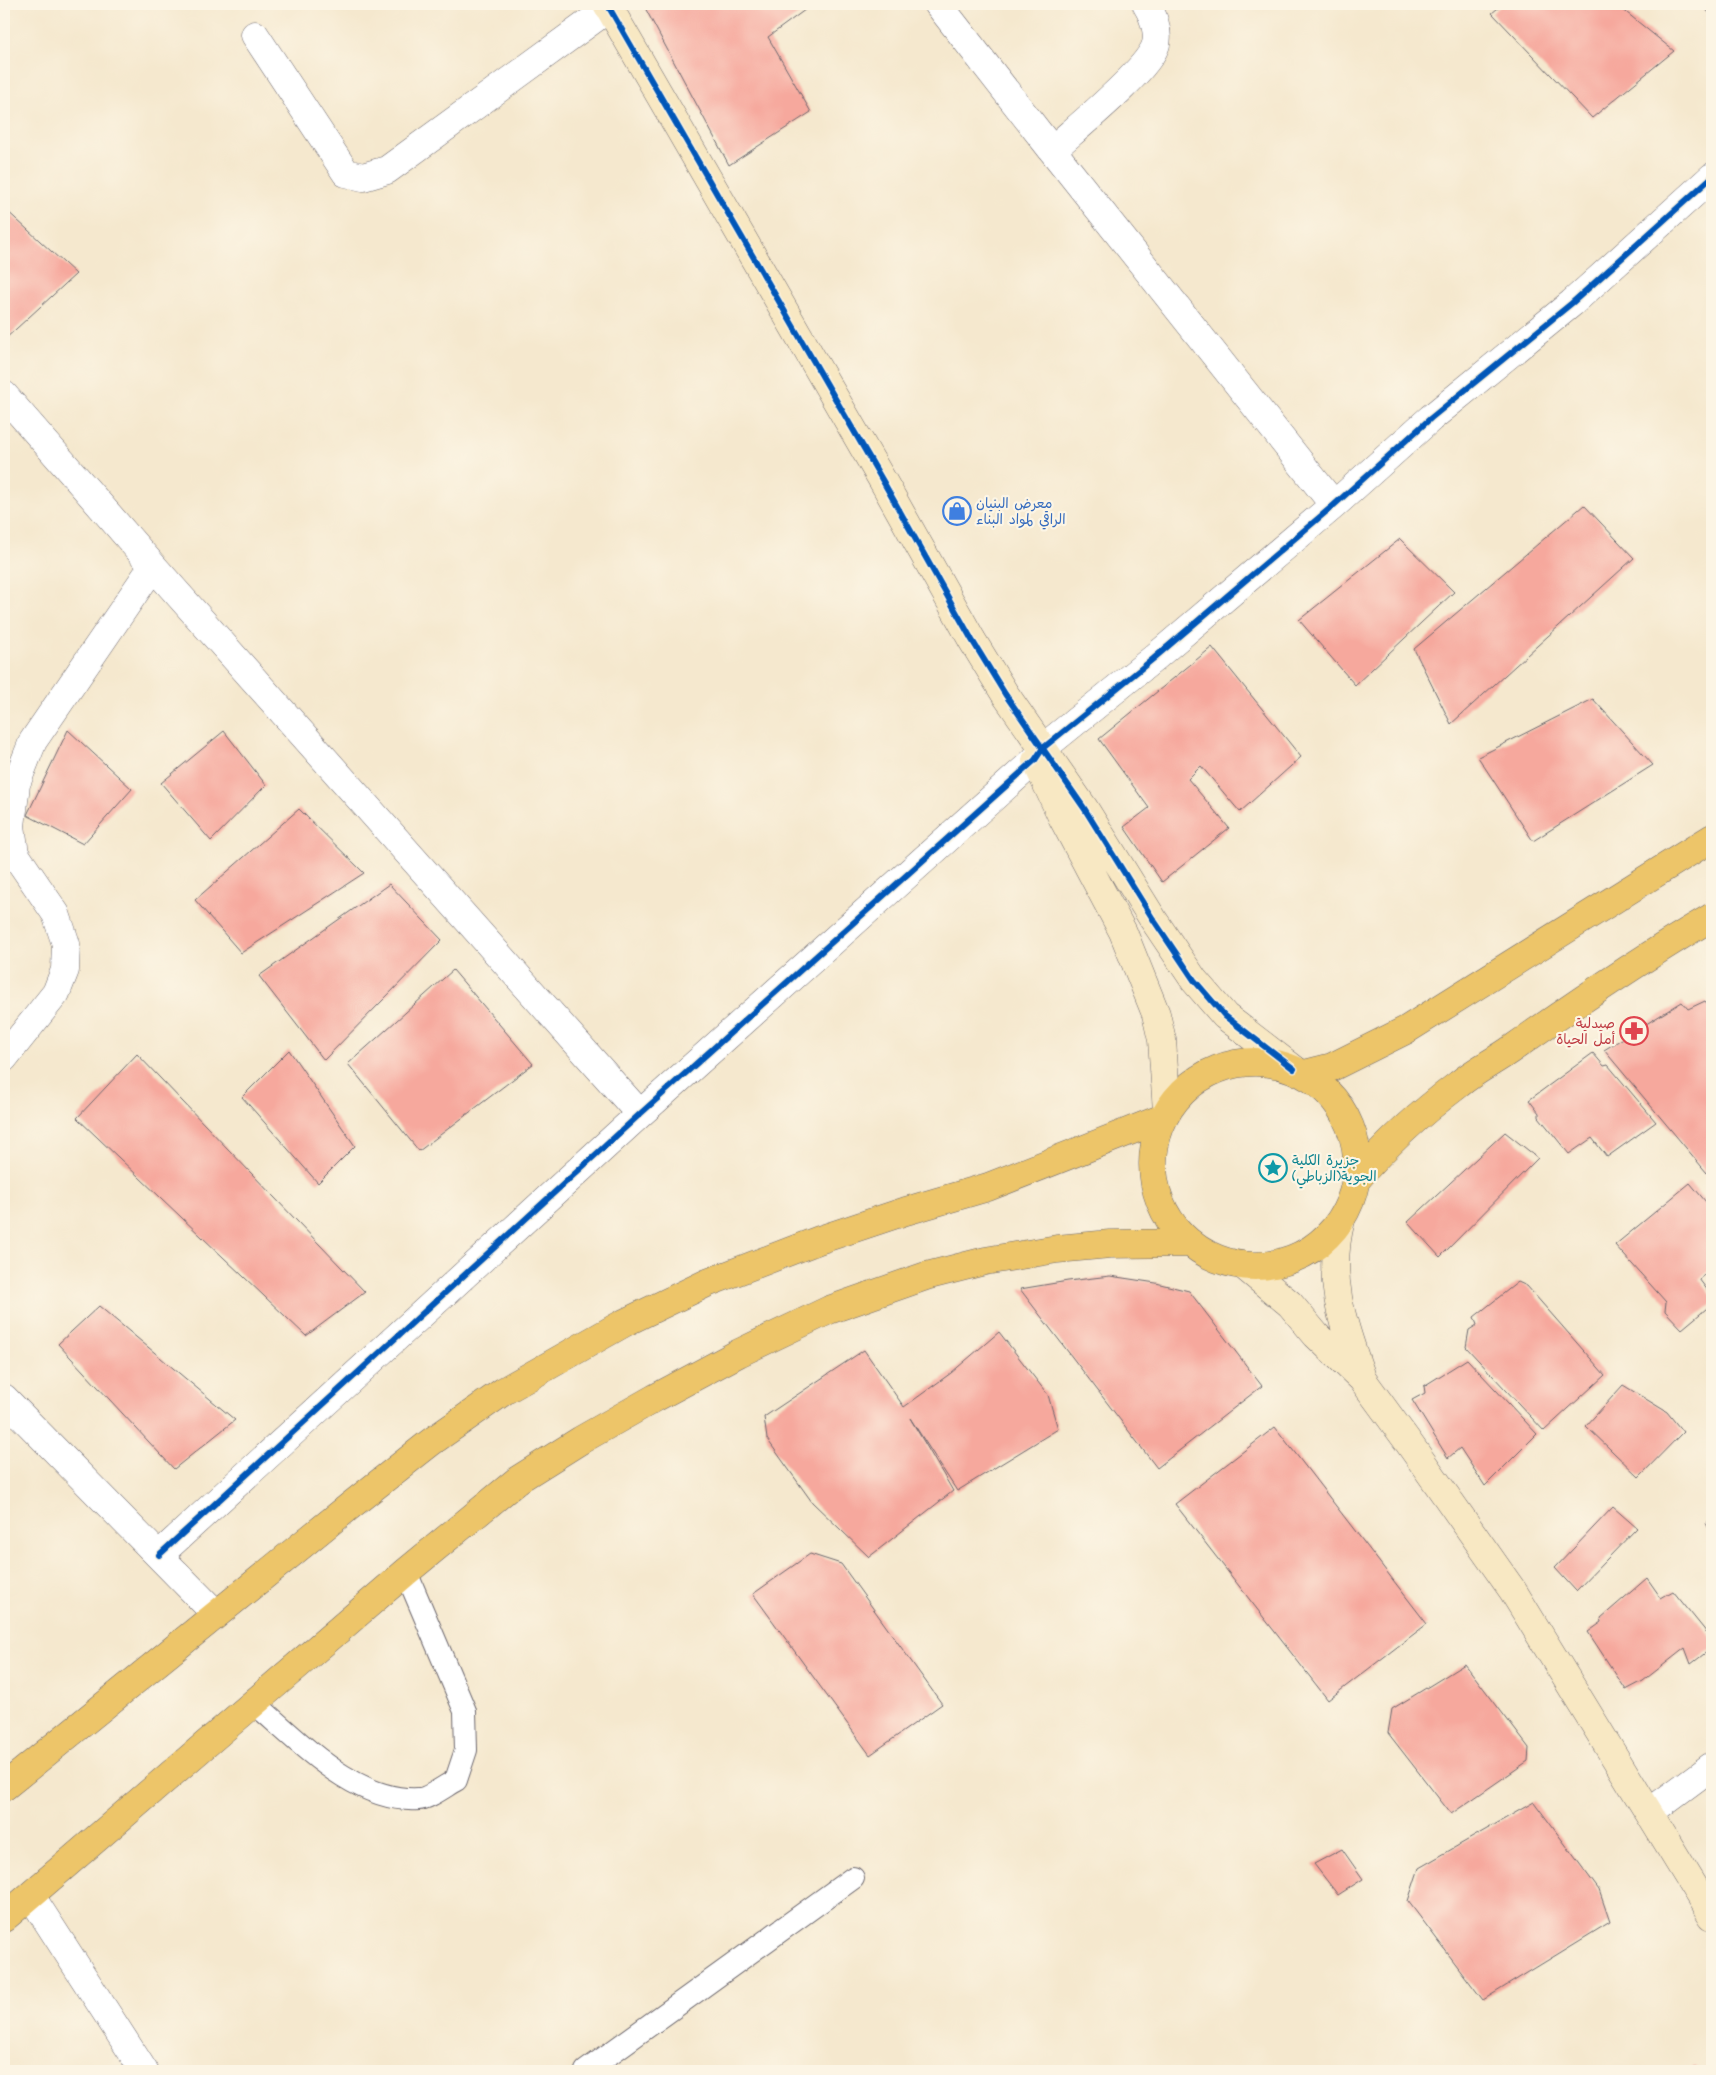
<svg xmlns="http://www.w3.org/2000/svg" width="1716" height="2075" viewBox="0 0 1716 2075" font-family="'Architects Daughter','Playpen Sans Arabic',sans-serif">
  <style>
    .building { fill: #f6a89d }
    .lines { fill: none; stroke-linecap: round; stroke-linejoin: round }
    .lane-casing { stroke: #6c676e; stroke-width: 24 }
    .street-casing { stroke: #6c676e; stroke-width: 29 }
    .secondary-casing { stroke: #6c676e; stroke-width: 29 }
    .primary-casing { stroke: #6c676e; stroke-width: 29 }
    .lane { stroke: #fff; stroke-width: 22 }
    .street { stroke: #fff; stroke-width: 28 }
    .secondary { stroke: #f8e8c3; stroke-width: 28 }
    .primary { stroke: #edc569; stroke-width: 28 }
    .cycleway-casing { stroke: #fcf5e5; stroke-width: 9 }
    .cycleway { stroke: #0057b8; stroke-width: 6 }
    .labels { text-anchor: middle; stroke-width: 4.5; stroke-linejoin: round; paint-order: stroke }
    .shop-label { font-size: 14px; fill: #366cbe; stroke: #fcf5e5; text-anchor: start }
    .health-label { font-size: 14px; fill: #be3a42; stroke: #fcf5e5; text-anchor: end }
    .culture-label { font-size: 14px; fill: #0d838f; stroke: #fcf5e5; text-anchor: start }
  </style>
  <rect width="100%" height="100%" fill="#fcf5e5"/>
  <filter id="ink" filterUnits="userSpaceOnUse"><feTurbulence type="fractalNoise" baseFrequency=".02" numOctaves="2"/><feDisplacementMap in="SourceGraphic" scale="10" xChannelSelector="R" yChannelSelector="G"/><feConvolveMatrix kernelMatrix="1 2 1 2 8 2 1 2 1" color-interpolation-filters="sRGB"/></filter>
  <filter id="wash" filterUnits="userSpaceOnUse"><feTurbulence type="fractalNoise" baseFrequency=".0096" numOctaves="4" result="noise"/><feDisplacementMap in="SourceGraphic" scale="20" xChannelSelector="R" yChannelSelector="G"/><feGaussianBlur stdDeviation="1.12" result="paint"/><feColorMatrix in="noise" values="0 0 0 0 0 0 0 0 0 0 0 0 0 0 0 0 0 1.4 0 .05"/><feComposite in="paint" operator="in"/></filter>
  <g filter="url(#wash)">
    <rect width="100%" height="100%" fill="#f5e8ce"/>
    <g id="blocks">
      <path class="building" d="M643,4H813L768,37L811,112L729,165Z
        M1503,4H1616L1674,51L1592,118L1492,13Z
        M1701,4H1712V16Z
        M4,208L76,274L4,340Z
        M1584,505L1634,558L1451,724L1414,649Z
        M1400,539L1454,592L1355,685L1299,620Z
        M1212,647L1301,757L1240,812L1201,766L1188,779L1229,828L1162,882L1124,827L1149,808L1099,739Z
        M1593,699L1653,765L1533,841L1478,757Z
        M68,730L132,789L83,844L27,815Z
        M224,731L266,785L211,841L161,783Z
        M299,809L364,873L241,953L195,900Z
        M389,884L442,940L324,1060L259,976Z
        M453,970L533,1064L419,1151L348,1064Z
        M1705,1001L1712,1009V1179L1604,1050L1682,1002L1688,1009Z
        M289,1050L355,1146L318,1183L242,1097Z
        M1593,1053L1604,1066L1608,1065L1656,1122L1607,1157L1592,1138L1569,1154L1539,1117V1113L1529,1100Z
        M137,1054L365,1292L306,1336L77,1118Z
        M1505,1132L1538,1158L1440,1257L1408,1222Z
        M1690,1183L1712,1209V1269L1699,1279L1712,1296V1304L1682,1329L1665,1311L1666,1302L1615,1245Z
        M1110,1276L1156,1283L1189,1291L1262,1386L1157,1468L1020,1289L1068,1281Z
        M1518,1282L1527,1286L1605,1375L1544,1431L1466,1347L1469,1330L1477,1325L1474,1317Z
        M99,1306L235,1420L174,1469L58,1344Z
        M999,1332L1048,1395L1058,1429L957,1491L910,1418L953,1491L869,1557L812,1502L767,1439L764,1417L864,1350L904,1407L951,1373Z
        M1467,1359L1537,1434L1485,1486L1460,1448L1448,1458L1412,1400L1425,1393L1424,1386Z
        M1623,1385L1667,1412L1683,1432L1639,1477L1586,1426Z
        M1275,1427L1427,1624L1328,1700L1175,1504Z
        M1613,1507L1637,1528L1576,1591L1555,1568Z
        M1712,1519V1535L1706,1523Z
        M810,1554L841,1564L942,1704L870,1755L753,1594Z
        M1647,1578L1661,1598L1673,1591L1712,1639V1648L1691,1664L1685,1648L1643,1681L1626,1690L1588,1632L1602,1622L1601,1618Z
        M1465,1664L1529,1748L1528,1761L1451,1814L1388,1733L1392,1709Z
        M1534,1802L1599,1890L1610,1922L1483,2000L1408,1901L1419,1868Z
        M1342,1849L1363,1879L1338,1895L1314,1864Z
        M1695,2065L1701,2071H1685Z"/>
    </g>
  </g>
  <g filter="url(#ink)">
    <use href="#blocks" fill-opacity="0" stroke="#6c676e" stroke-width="1"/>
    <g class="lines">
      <defs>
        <path id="lane" d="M254,1703C299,1741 355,1803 419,1799C428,1799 448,1784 456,1780L466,1750L465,1711L406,1572
          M586,2071L853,1878"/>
        <path id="street" d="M938,4L1052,150L1334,505
          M255,35L346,173L363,177L387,170L609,8
          M1052,150C1074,130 1149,70 1156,44C1159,32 1153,14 1146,4
          M4,395L153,566L640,1114
          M4,1058L56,993L65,970L66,944L56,914L15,854L11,826L16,784L33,741L153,566
          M4,1398L216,1614
          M159,1555L640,1114L1035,760L1043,748L1153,659L1334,505L1431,418L1572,303L1712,177
          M1650,1812L1712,1766
          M31,1896L144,2071"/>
        <path id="secondary" d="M607,4L884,483L972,640L1005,694L1084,808L1153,919L1194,980L1225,1016L1294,1069
          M1036,761L1062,817L1123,932L1156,1014L1162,1040L1167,1111
          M1341,1220C1326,1276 1342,1322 1361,1375
          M1244,1266L1290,1304L1316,1335L1362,1379L1406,1439L1513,1591L1712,1916"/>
        <path id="primary" d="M1153 1164a102 102 0 1 1 204 0a102 102 0 1 1-204 0Z
          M1304,1074L1332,1067L1406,1030L1712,838
          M1357,1179C1386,1144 1422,1112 1459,1084C1476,1070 1495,1061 1513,1048C1578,1002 1644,957 1712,917
          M4,1787L350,1506L431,1442L504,1391L624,1323L707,1283L819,1240L906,1211L988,1187L1163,1118
          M4,1918L406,1572L519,1479L581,1440L655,1398L739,1353L829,1310L926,1276L985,1261L1057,1249L1110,1244L1191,1243"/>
      </defs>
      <use href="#lane" class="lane-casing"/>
      <use href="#street" class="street-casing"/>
      <use href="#secondary" class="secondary-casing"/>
      <use href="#primary" class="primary-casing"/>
      <use href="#lane" class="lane"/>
      <use href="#street" class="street"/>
      <use href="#secondary" class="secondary"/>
      <use href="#primary" class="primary"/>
      <defs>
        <path id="cycleway" d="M607,4L884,483L972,640L1005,694L1084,808L1153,919L1194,980L1225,1016L1294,1069
          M159,1555L640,1114L1035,760L1043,748L1153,659L1334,505L1431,418L1572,303L1712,177"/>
      </defs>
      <use href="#cycleway" class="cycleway-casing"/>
      <use href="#cycleway" class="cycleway"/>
    </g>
  </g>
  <defs>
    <symbol id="shop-ring" viewBox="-11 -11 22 22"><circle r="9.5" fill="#fcf5e5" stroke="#3f7fe0" stroke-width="1.5"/><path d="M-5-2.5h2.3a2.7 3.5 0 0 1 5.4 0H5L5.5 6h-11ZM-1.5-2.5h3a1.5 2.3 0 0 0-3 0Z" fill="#3f7fe0"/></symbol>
    <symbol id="pharmacy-ring" viewBox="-11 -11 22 22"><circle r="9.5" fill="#fcf5e5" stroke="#e0444e" stroke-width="1.5"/><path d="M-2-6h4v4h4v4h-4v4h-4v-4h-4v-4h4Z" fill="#e0444e"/></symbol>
    <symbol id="sight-ring" viewBox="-11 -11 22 22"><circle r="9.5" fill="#fcf5e5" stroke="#0f9aa8" stroke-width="1.5"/><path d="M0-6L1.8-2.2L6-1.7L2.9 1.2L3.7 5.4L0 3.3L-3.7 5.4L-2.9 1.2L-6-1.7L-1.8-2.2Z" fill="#0f9aa8"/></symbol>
  </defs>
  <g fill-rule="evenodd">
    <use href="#shop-ring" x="941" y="495" width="32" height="32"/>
    <use href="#pharmacy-ring" x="1618" y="1015" width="32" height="32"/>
    <use href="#sight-ring" x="1257" y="1152" width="32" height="32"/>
  </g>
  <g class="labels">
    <g class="shop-label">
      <text x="976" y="508">معرض البنيان<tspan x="976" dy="16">الراقي لمواد البناء</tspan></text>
    </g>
    <g class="health-label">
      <text x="1615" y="1028">صيدلية<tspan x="1615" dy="16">أمل الحياة</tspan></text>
    </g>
    <g class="culture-label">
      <text x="1292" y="1165">جزيرة الكلية<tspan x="1292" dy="16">الجوية(الزباطي)</tspan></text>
    </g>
  </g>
  <rect width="1716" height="2075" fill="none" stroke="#fcf5e5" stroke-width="20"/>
</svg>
